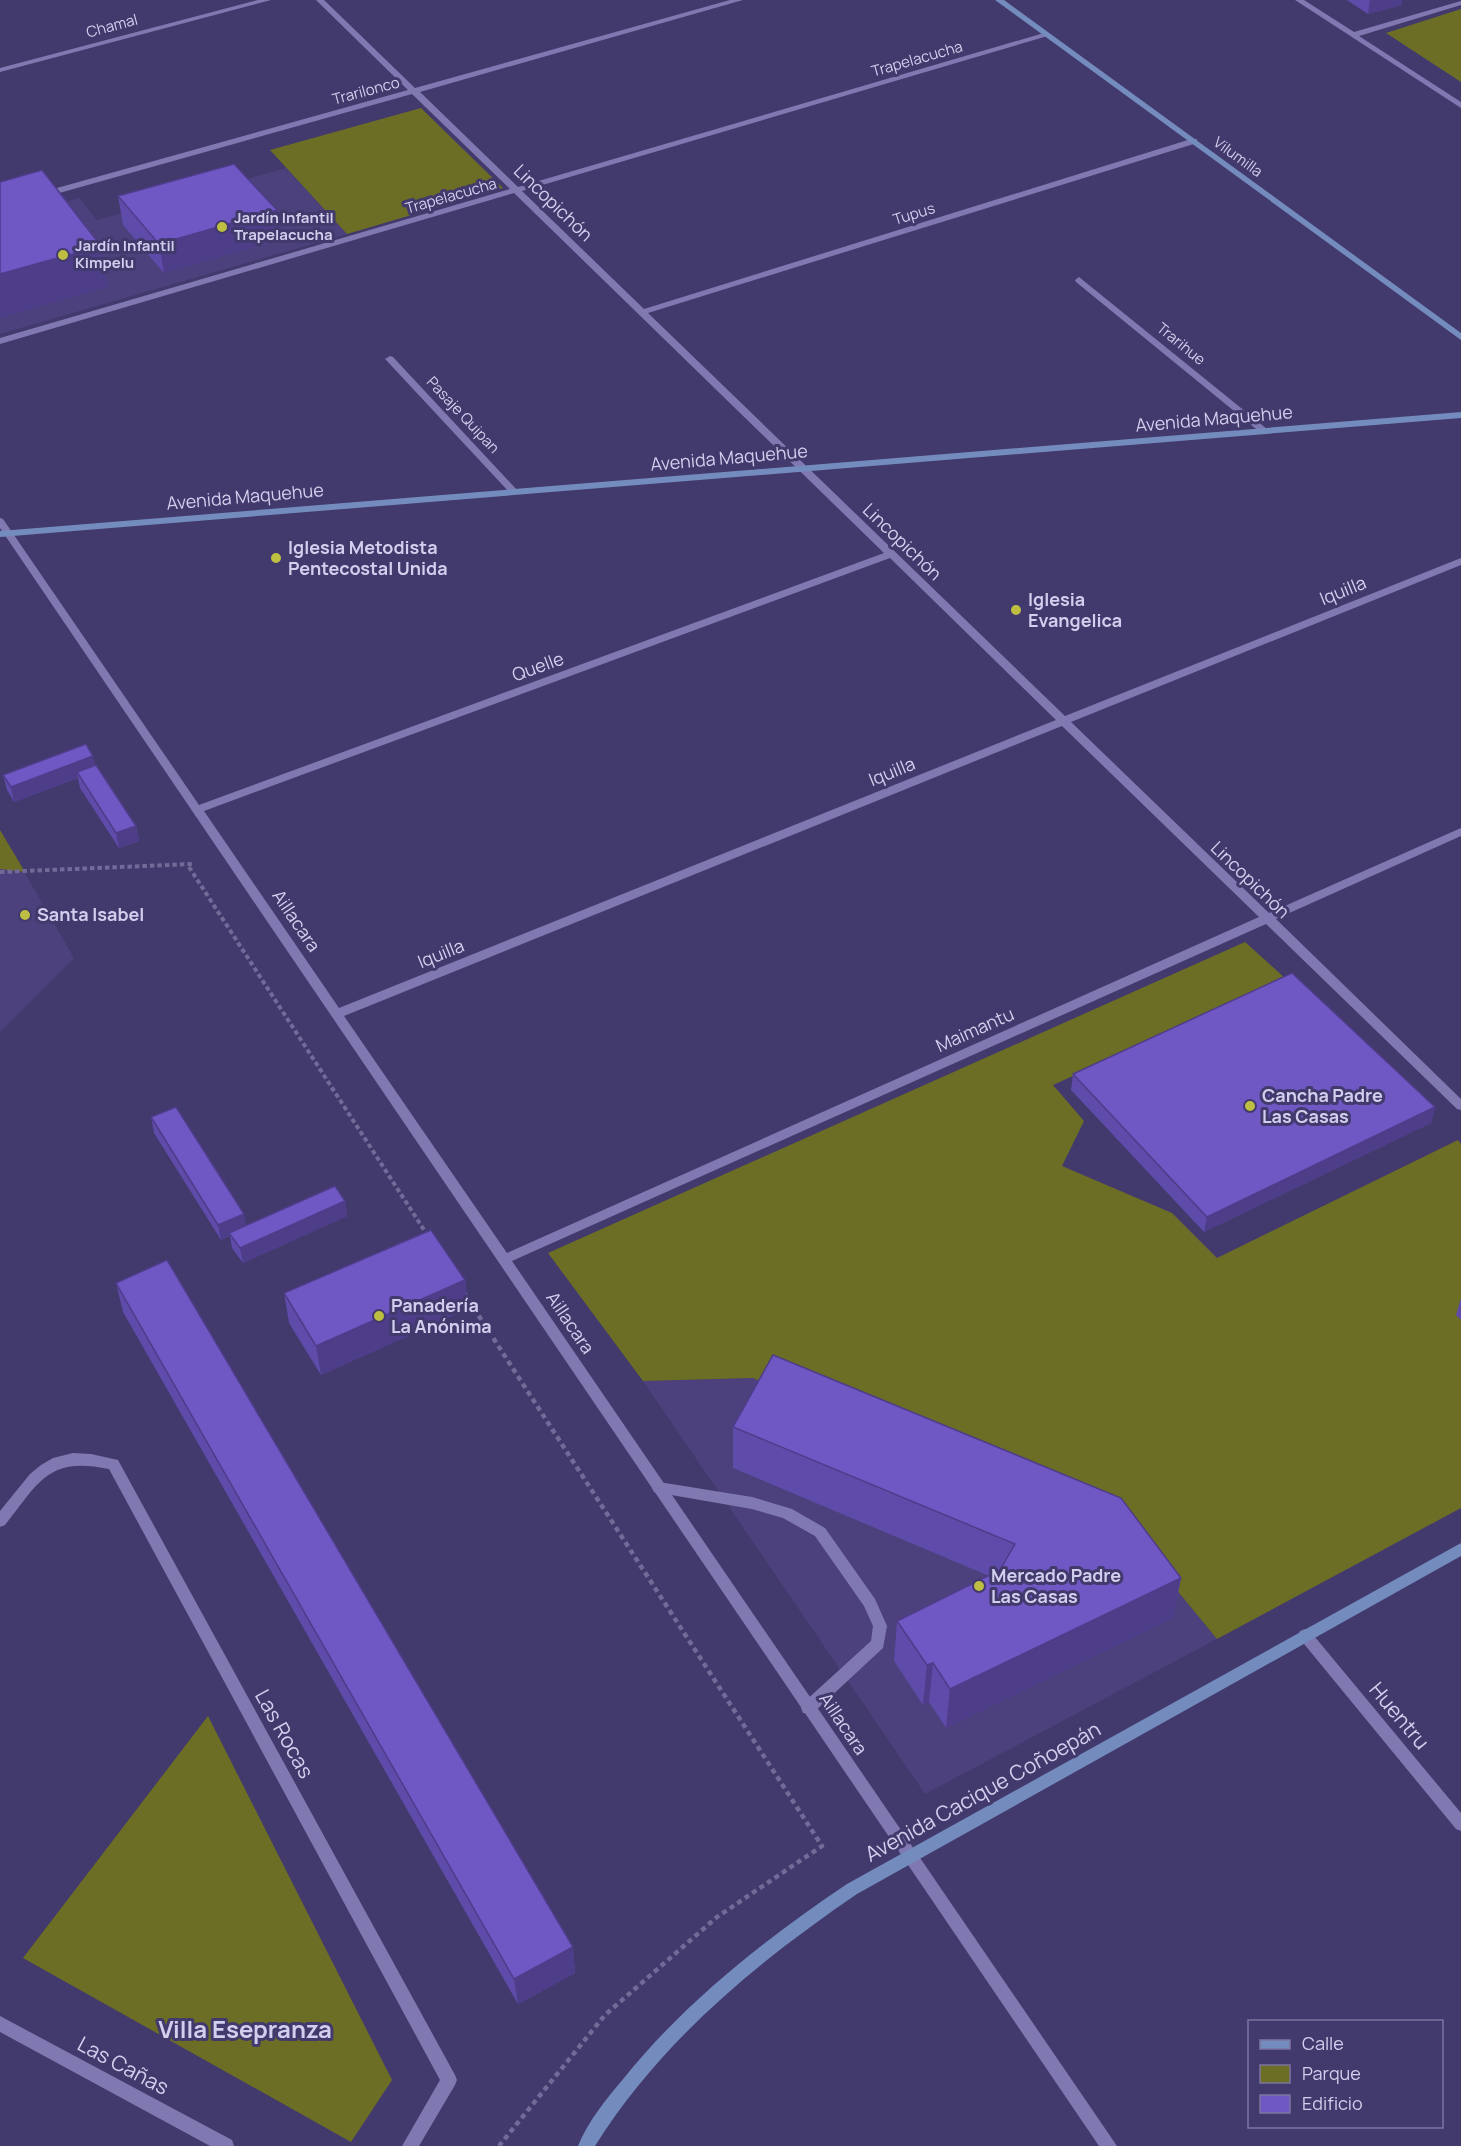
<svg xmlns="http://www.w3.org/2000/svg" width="1461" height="2146" viewBox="0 0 1461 2146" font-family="Manrope,sans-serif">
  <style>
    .built { fill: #4c417c }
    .green { fill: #6d6e26 }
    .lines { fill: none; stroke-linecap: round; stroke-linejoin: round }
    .path-far1 { stroke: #726b98; stroke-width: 4; stroke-dasharray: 4.5 3; stroke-linecap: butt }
    .path { stroke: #726b98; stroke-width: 4.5; stroke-dasharray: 5 4; stroke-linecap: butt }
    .lane { fill: #8079b1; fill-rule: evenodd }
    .street { fill: #8079b1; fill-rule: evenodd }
    .secondary { fill: #748bbe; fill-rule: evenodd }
    .wall { fill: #5f4ba9 }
    .shaded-wall { fill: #4e3d89 }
    .building { fill: #6f57c4; stroke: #4e3d89; stroke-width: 1.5 }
    .poi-dot { fill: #bebf42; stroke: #42396c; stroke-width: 2 }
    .labels { text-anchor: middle; stroke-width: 6; stroke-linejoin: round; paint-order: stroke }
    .far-street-label { font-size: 15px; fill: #d2cfee; stroke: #42396c }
    .far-poi-label { font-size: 15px; font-weight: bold; fill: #d2cfee; stroke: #42396c; text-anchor: start }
    .street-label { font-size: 18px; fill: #d2cfee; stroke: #42396c }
    .poi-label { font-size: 18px; font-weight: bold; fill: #d2cfee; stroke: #42396c; text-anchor: start }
    .near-street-label { font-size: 21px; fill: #d2cfee; stroke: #42396c }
    .near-neighbourhood-label { font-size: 24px; font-weight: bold; fill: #d2cfee; stroke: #42396c }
  </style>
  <rect width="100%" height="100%" fill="#42396c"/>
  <path class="built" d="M286,168L347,234L0,334V221L79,198L97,220Z
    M0,830L74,958L0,1032Z
    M753,1378L1129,1532L1217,1639L925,1794L643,1381Z"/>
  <path class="green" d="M1461,9V82L1386,33Z
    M421,108L503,188L347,234L270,150Z
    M0,830L25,872L0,869Z
    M1245,942L1286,979L1053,1085L1084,1121L1062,1166L1172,1213L1217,1258L1458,1140L1461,1144V1508L1217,1639L1129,1532L753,1378L643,1381L548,1253Z
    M208,1716L392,2080L351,2142L23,1958Z"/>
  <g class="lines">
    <path class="path-far1" d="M189,867L428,1236
      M0,872L192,864"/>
    <path class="path" d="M464,1293L822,1846L717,1917L605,2015L499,2146"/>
    <path class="lane" d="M659,1482L752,1497L792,1509L825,1528L875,1599L887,1626L883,1648L813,1713L808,1714L803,1713L801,1708L803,1703L871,1641L873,1626L864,1606L815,1536L783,1518L752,1509L654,1492L652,1488L654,1484Z"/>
    <path class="street" d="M258,0H271L0,72V68Z
      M316,0H324L415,88L730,0H743L420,92L518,187L1044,33L1051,35L522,191L644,309L1191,139H1197V143L648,313L1065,716L1461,558V565L1071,722L1269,913L1461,828V836L1276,919L1461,1099V1110L1457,1109L1266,924L512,1261L1117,2146H1099L0,528V518L3,519L199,805L884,553L514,193L0,344V338L510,189L412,94L45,197H39V193L408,90ZM890,558L1056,720L339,1008L204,811ZM1062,726L1259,917L507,1253L344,1016Z
      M1295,0H1304L1354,32L1461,1V5L1359,36L1461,102V108Z
      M1079,277L1267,429V433H1261L1076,282L1075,280Z
      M390,356L393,357L517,490V494H511L387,361L385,359Z
      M73,1453L91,1454L118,1460L455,2075L457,2080L455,2085L419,2146H402L440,2080L109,1469C48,1456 39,1482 5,1525L0,1527V1511L30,1474L41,1465L53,1458Z
      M1305,1629L1310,1631L1461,1813V1831L1456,1829L1300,1639L1298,1635L1300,1631Z
      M0,2016L232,2140L234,2146H210L0,2032Z"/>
    <path class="secondary" d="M995,0H1004L1461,333V340Z
      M1461,412V418L0,537V531Z
      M1461,1543V1556L857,1894C756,1963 661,2041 595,2146H578C588,2121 607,2098 624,2078C687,2000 764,1940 847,1884Z"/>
  </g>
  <path class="wall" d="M1347,0H1402V5L1368,14Z
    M118,196L281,239L164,273L123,225Z
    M96,765L136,826L139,841L119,848L80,788L78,778L14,802L7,790L3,775Z
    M1073,1074L1435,1107L1431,1123L1204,1232L1071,1090Z
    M151,1117L246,1226L345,1201L347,1216L243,1263L232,1248L230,1236L221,1240L154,1133Z
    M465,1280L468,1309L321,1375L289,1323L284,1293Z
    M116,1283L573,1947L575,1973L518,2004L123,1312Z
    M1461,1298V1320L1456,1315Z
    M733,1427L1181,1578L1173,1618L946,1728L929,1702L923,1705L894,1661L897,1621L989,1576L733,1468Z"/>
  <path class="shaded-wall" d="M1370,0H1402V5L1368,14Z
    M277,210L281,239L164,273L159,244Z
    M101,246L108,287L0,318V274Z
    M93,756L97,771L77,772L78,778L14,802L11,787Z
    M136,826L139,841L119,848L116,833Z
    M1435,1107L1431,1123L1204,1232L1207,1217Z
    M345,1201L347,1216L243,1263L240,1248Z
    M244,1214L247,1229L229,1233L230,1236L221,1240L218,1225Z
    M465,1280L468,1309L321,1375L316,1346Z
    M1181,1578L1173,1618L946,1728L950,1689Z
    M933,1663L929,1702L923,1705L927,1665Z
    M573,1947L575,1973L518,2004L514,1979Z"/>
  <path class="building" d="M234,164L277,210L159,244L118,196Z
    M42,170L101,246L0,274V182Z
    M86,744L93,756L11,787L3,775Z
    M96,765L136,826L116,833L77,772Z
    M1292,973L1435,1107L1207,1217L1073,1074Z
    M176,1107L244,1214L218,1225L151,1117Z
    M335,1186L345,1201L240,1248L229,1233Z
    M431,1230L465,1280L316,1346L284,1293Z
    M167,1260L573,1947L514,1979L116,1283Z
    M773,1355L1121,1498L1181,1578L950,1689L933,1663L927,1665L897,1621L1000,1570L1015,1544L733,1427Z"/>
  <g class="poi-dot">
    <circle cx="222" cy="227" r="6"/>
    <circle cx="63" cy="255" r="6"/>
    <circle cx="276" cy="558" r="6"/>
    <circle cx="1016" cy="610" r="6"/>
    <circle cx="25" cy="915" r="6"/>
    <circle cx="1250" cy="1106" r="6"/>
    <circle cx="379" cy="1316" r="6"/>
    <circle cx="979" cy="1586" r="6"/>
  </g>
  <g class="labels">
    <g class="far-street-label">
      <text transform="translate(112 26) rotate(-15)" y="5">Chamal</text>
      <text transform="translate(917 59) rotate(-16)" y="5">Trapelacucha</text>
      <text transform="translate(366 91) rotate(-15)" y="5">Trarilonco</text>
      <text transform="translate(1238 157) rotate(36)" y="5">Vilumilla</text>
      <text transform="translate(451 196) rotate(-16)" y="5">Trapelacucha</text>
      <text transform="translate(914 214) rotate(-17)" y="5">Tupus</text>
      <text transform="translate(1181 344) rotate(39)" y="5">Trarihue</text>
      <text transform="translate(463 415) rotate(47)" y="5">Pasaje Quipan</text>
    </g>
    <g class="far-poi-label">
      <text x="234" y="223">Jardín Infantil<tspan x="234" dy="17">Trapelacucha</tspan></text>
      <text x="75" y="251">Jardín Infantil<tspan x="75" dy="17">Kimpelu</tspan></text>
    </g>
    <g class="street-label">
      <text transform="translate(553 203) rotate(44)" y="6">Lincopichón</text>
      <text transform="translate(1214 419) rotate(-5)" y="6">Avenida Maquehue</text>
      <text transform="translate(729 458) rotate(-5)" y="6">Avenida Maquehue</text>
      <text transform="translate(245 497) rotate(-5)" y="6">Avenida Maquehue</text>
      <text transform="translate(902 542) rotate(44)" y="6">Lincopichón</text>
      <text transform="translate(1343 591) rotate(-22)" y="6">Iquilla</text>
      <text transform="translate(538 667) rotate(-20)" y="6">Quelle</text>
      <text transform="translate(892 772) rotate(-22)" y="6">Iquilla</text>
      <text transform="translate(1250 880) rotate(44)" y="6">Lincopichón</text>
      <text transform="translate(296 921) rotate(56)" y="6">Aillacara</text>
      <text transform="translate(441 954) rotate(-22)" y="6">Iquilla</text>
      <text transform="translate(975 1030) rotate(-24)" y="6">Maimantu</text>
      <text transform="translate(570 1323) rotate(56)" y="6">Aillacara</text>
      <text transform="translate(843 1724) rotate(56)" y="6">Aillacara</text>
    </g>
    <g class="poi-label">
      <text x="288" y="554">Iglesia Metodista<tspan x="288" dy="21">Pentecostal Unida</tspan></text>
      <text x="1028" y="606">Iglesia<tspan x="1028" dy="21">Evangelica</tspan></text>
      <text x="37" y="921">Santa Isabel</text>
      <text x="1262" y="1102">Cancha Padre<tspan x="1262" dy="21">Las Casas</tspan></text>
      <text x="391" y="1312">Panadería<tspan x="391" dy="21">La Anónima</tspan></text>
      <text x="991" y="1582">Mercado Padre<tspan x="991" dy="21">Las Casas</tspan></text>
    </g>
    <g class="near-street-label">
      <text transform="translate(1399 1716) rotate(50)" y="7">Huentru</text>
      <text transform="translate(284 1734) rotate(61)" y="7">Las Rocas</text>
      <text transform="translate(983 1792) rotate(-29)" y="7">Avenida Cacique Coñoepán</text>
      <text transform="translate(123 2066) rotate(28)" y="7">Las Cañas</text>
    </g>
    <g class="near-neighbourhood-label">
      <text x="245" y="2038">Villa Esepranza</text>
    </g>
  </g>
  <rect x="1248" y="2020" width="195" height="108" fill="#42396c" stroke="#7c75a0" stroke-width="1.5"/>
  <rect x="1260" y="2040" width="30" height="9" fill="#748bbe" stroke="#7c75a0" stroke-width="1.5"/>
  <text x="1302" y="2050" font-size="18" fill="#d2cfee">Calle</text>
  <rect x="1260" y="2065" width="30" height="18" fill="#6d6e26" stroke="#7c75a0" stroke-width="1.5"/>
  <text x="1302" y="2080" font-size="18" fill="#d2cfee">Parque</text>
  <rect x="1260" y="2095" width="30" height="18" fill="#6f57c4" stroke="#7c75a0" stroke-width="1.5"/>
  <text x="1302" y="2110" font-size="18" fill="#d2cfee">Edificio</text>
</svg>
